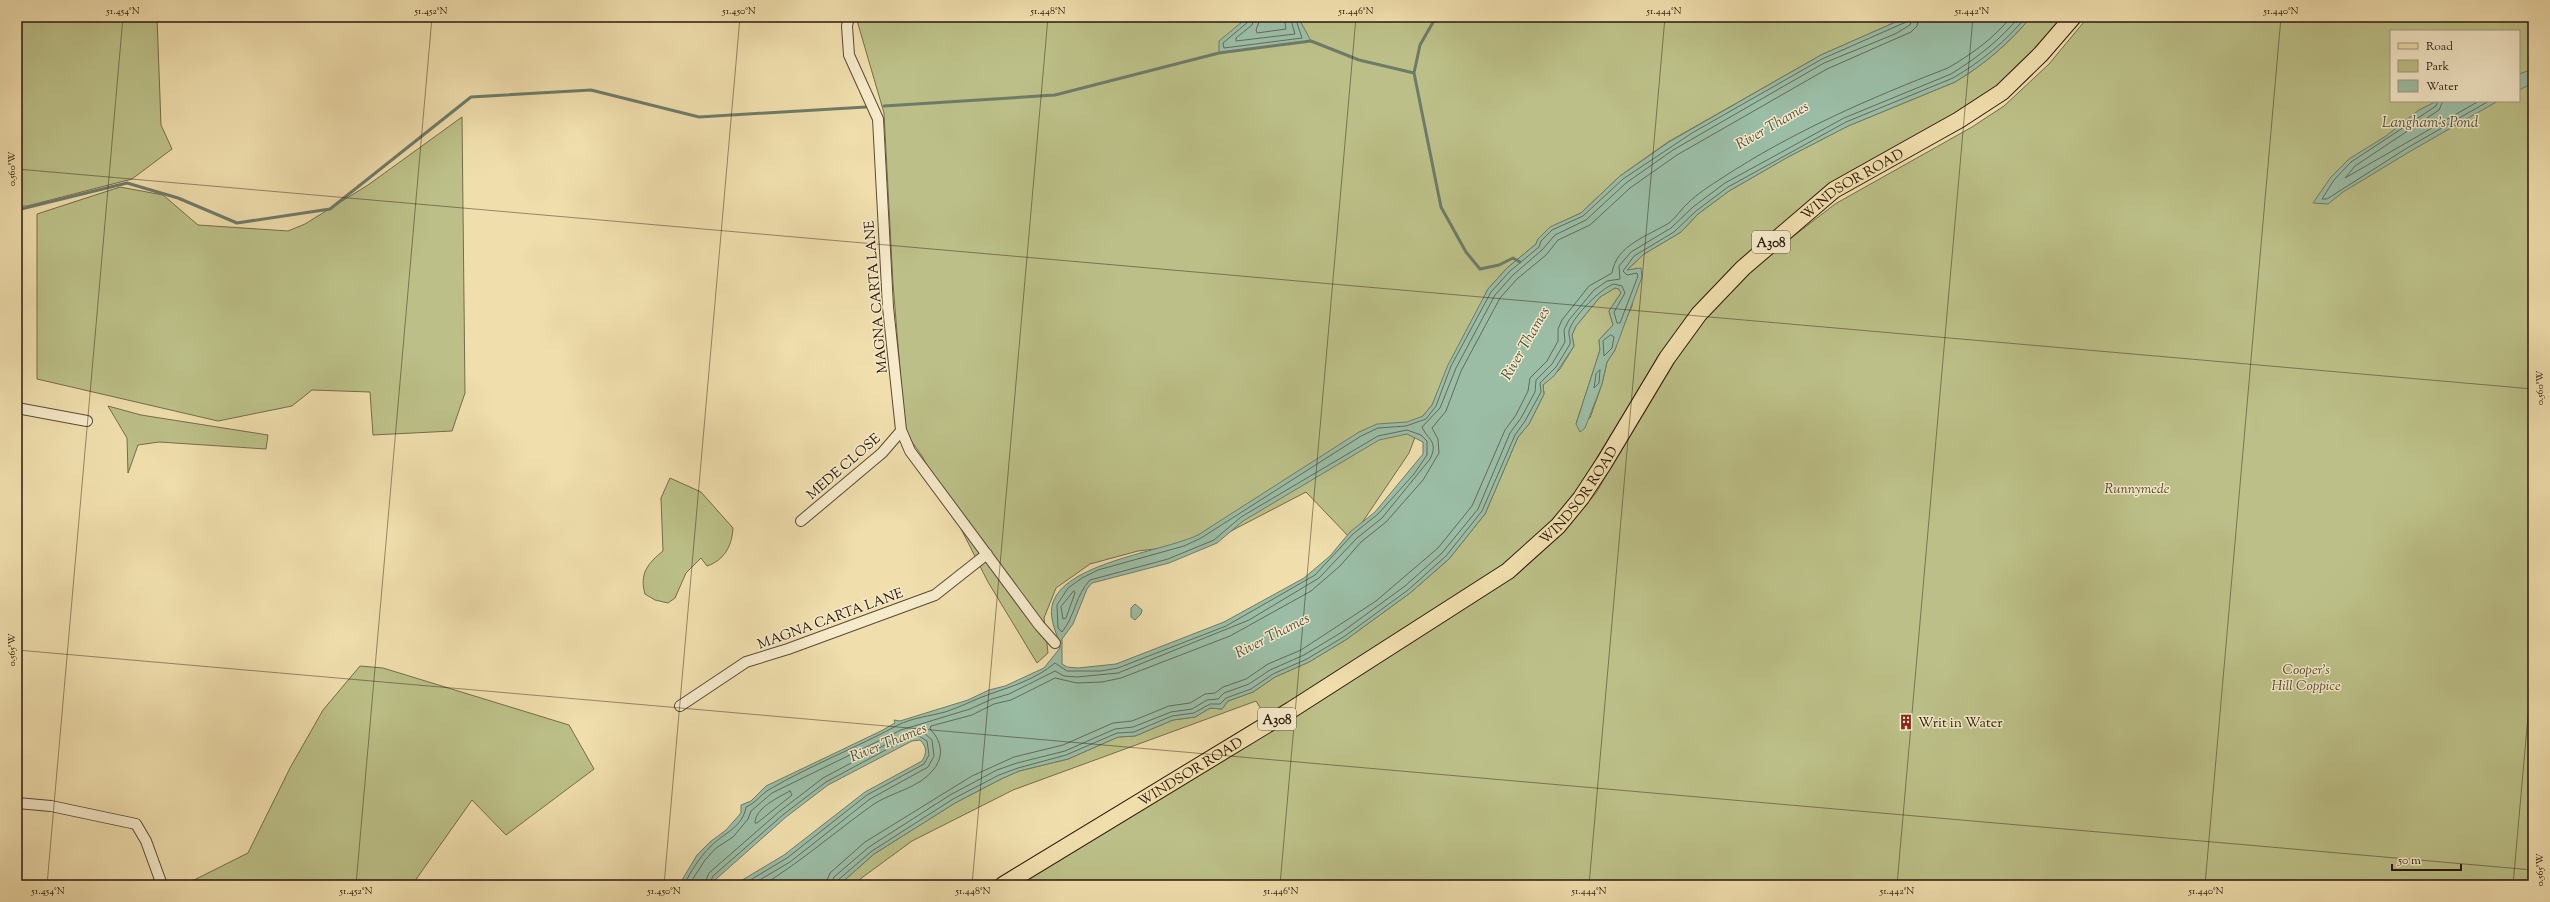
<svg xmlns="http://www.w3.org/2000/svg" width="2550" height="902" viewBox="0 0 2550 902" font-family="'Sorts Mill Goudy',serif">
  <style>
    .green { fill: #bcc088; stroke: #746c4a; fill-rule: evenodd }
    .water { fill: #9bbda6; stroke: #6e7b68; fill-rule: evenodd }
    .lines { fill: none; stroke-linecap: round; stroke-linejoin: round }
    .shore { stroke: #636b58; stroke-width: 1 }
    .stream { stroke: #6e7b68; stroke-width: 3 }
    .minor-casing { stroke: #5c4a34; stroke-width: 12 }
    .primary-casing { stroke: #2b190b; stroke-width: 18 }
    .minor { stroke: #f5eaca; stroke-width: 10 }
    .primary { stroke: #f0dead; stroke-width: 16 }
    .ticks { fill: none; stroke: #2b190b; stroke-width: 1; stroke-opacity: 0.45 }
    .labels { text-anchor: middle; stroke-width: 3; stroke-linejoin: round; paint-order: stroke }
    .shield { fill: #f5eaca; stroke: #685844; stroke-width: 1 }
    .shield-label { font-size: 13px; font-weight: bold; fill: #2b190b }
    .street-label { font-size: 14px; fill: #2b190b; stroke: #f5eaca }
    .park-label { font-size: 14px; font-style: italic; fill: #564b30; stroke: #f5eaca }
    .poi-label { font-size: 14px; fill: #2b190b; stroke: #f5eaca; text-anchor: start }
    .water-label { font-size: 15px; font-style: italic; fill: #525241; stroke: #f5eaca }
    .neatline { fill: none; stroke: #2b190b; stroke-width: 1.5 }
    .ticks-label { font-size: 10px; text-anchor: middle; fill: #2b190b }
  </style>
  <rect width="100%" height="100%" fill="#f0dead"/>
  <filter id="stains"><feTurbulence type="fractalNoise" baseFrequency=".005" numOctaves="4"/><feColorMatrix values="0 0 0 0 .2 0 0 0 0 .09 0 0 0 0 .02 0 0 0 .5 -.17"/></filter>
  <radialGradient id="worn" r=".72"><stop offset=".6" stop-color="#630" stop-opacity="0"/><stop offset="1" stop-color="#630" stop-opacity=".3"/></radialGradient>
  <path class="green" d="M17,17H157L161,125L172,149L132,179L27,206H17Z
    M856,17H1907L1821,55L1668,142L1620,176L1581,213L1555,225L1538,239L1536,244L1507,268L1488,289L1432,405L1423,416L1409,453L1351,539L1306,492L1208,543L1138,551L1090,564L1056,588L1044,618L1048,653L1037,663L988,582L953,513L922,456L905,432L893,283L884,113Z
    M2031,17H2065L2045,41L1992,91L1811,201L1755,246L1729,271L1695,308L1662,352L1574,495L1554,520L1511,562L1266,717L1256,701L1013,790L912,841L852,885H839L874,854L955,803L1001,779L1019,771L1068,759L1118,737L1135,736L1173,720L1195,717L1210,708L1222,709L1228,701L1253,692L1275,677L1309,662L1347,639L1410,593L1449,559L1485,514L1518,437L1529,424L1544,394L1543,385L1560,369L1574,346L1572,335L1576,326L1600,297L1615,288L1619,289L1621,293L1609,311L1613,325L1599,340L1600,350L1576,424L1590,418L1602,384L1607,362L1615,350L1618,337L1632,306L1637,268L1630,271L1627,270L1644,254L1681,232L1698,214L1729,191L1788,157L1848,126L1955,82C1985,64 2009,43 2031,17Z
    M2088,17H2533V885H1012L1559,535L1596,493L1678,353L1706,317L1751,269L1835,204L1972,127L2004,106L2049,64ZM2391,31H2519V101H2391Z
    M462,117L465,393L452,431L373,435L370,392L312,390L292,406L218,421L37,379V214L120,187L163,195L198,225L288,231L305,224L368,185Z
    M108,406L141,415L268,435L266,449L159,442L138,445L128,473L127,438Z
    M670,478L701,492L733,528C732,545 725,560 707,566L701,558L686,573L675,598L668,603L655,600L645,594C639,574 648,563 663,551L661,498Z
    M360,666L383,668L569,725L594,769L506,835L472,800L412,885H184L248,853L290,768L323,710Z"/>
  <path class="water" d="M1248,17H1298L1311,41L1219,53V41Z
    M1907,17H2031C2009,43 1985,64 1955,82L1848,126L1788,157L1729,191L1698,214L1681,232L1644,254L1627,270L1641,268L1642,277L1615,350L1607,362L1602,384L1585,428L1580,432L1576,424L1600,350L1599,340L1613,325L1609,311L1621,293L1619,289L1615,288L1600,297L1576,326L1572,335L1574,346L1554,376L1543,385L1544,394L1529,424L1518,437L1485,514L1449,559L1410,593L1347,639L1309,662L1275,677L1253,692L1228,701L1222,709L1210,708L1195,717L1173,720L1135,736L1118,737L1068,759L1019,771L1001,779L955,803L874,854L839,885H734L784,855L865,792L922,761C927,753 927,747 920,740L912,741L828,785L786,817L715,880L713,885H679L697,855L710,842L726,830L741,813V805L751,801L766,786L881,731L895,723L894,720L900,721L968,700L989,690L1005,686L1044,668L1060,648C1058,634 1049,621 1052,606C1061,563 1162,552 1198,535L1359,432L1377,424L1407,422L1423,416L1432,405L1448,365L1488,289L1507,268L1536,244L1538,239L1550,227L1581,213L1620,176L1669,142L1821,55ZM1407,434L1423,442V454L1375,512L1350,532L1330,556L1304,578L1224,622L1116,664L1078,668L1067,667L1062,664V639L1073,624L1087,589L1092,583L1169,563L1217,543L1243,521L1379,440Z
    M2533,69V83L2519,90V74Z
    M2437,101H2498L2409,152L2343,192L2328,204L2313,203L2331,177L2349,159L2386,136L2419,110Z
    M1135,604L1142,610L1141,614L1135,620L1131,617V608Z"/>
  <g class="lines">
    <path class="shore" d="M1250,17L1248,22L1223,43L1224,48L1302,38L1295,17
      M1255,17L1252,25L1236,38V41L1295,34L1290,17
      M1261,17L1256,30L1257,33L1286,29L1284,17
      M2438,101L2436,106L2351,162L2334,180L2322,199H2327L2407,148L2489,101
      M2443,101L2439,110L2355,166L2345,178L2479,101
      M1611,335L1614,337L1612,348L1604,356L1603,341Z
      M1600,370L1599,383L1594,388L1596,374Z
      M1074,591L1075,593L1066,618L1063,619L1061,607Z
      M790,791L792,795L757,823H755C755,808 779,797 790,791Z
      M684,885C691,871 699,858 711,846C724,833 743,827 746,807C756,803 761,794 770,789C811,765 856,748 898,725C912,718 930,716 945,712C961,707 975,699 990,694C1013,686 1036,679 1055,663L1067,671H1101L1118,668L1226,626L1315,575L1353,534L1378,514L1414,474L1427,455V441L1421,435L1407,430L1378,436L1241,517L1214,540L1168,559L1090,580C1076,594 1075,616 1062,632L1058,628L1057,605L1068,588L1082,578L1098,570L1184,546L1201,538L1361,436L1378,428L1406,426L1426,419L1436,406L1451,366L1491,292L1510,271L1539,247L1541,241L1552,230L1583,216L1623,179L1692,133L1822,59L1906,22L1908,17
      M689,885L705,860L716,848L733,837L748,819L751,811L772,793L901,730L970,709L992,699L1009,694L1055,671L1064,676L1077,677L1118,673L1249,620L1319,578L1357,538L1382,518L1430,459C1439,441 1427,439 1422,427L1440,408L1456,368L1495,295L1513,275L1542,250L1555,235L1586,220L1626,183L1673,150L1824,63L1895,34L1910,25L1913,17
      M704,885L709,873L780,811L823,778L909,732H923L932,740L934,756L928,767L870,799L790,862L751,885
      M709,885L713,876L784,814L826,782L910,737L919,736L927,741L929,755L924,764L867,795L787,858L742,885
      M763,885C802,861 836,831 874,804C892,792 920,788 934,769C944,756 942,741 930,729L931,726L972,715L994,704L1011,700L1055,678L1077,683L1102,682L1121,678L1230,636L1311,591L1340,566L1361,542L1386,522L1423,480L1439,453L1438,439L1432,428L1446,411L1461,371L1500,298L1517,279L1546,255L1558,240L1590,225L1630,188L1677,155L1827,69L1911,32L1917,26L1919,17
      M825,885L830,873L865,842L972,776L1014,757L1063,745L1113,723L1132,721L1169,706L1190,703L1205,694L1215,693L1223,687L1246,679L1268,664L1301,650L1376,601L1438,548L1472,506L1505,430L1516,415L1528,391L1530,378L1547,361L1558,341V329L1562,320L1589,286L1612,273C1616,245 1648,236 1669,223C1676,218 1681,209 1688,203C1697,194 1711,185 1722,178C1792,132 1870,98 1948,68C1972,54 1994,38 2011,17
      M831,885L834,877L869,847L950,795L997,770L1017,763L1065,751L1115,729L1133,727L1171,712L1192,709L1207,700L1218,699L1224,693L1249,684L1270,670L1304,655L1342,632L1405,586L1442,553L1478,509L1510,433L1521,418L1535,392L1536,380L1552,364L1565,342L1564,330L1569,320L1594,290L1607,281L1620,279L1619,266L1631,252L1671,228L1693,207L1725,183L1844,118L1951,74C1977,58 2000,40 2019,17
      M836,885L838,880L872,851L953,799L999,775L1018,768L1066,755L1117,733L1134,732L1172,716L1194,713L1210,704H1220L1226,698L1251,689L1273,674L1307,659L1345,636L1408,590L1446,556L1482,511L1515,435L1525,421L1541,392L1540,383L1556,367L1570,344C1571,338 1567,334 1570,328C1575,315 1601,288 1614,284L1622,286L1625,293L1614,312L1617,323H1620L1638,276L1637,273L1627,275L1623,271L1634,256L1674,232L1696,211L1728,187L1846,122L1953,78C1982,61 2005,42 2026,17"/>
    <path class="stream" d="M1414,73L1420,45L1436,17
      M884,106L1055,95L1219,53L1311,41L1359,60L1414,73L1441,207L1466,252L1480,269L1499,265L1513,258L1520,262
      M17,210L127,183L178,198L237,223L330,209L471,97L591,90L699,117L866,107"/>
    <defs>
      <path id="minor" d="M849,17L847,26L849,55L878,119L888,307L901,430L910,451L1039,625L1055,643
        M17,408L87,421
        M801,521L882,453L901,431
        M680,706L746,662L788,649L935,595L987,554
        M17,803L51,806L136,824L146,841L162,885"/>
      <g id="primary">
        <path id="s1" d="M1003,885L1291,710L1508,571L1558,526L1581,498L1604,463L1667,358L1699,314L1743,268L1834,190L1959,120L2002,92L2041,54L2073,17"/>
      </g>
    </defs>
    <use href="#minor" class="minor-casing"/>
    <use href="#primary" class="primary-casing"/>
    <use href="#minor" class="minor"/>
    <use href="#primary" class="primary"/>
  </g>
  <path class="ticks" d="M17,169L2533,389M17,650L2533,870M47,885L123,17M356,885L432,17M664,885L740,17M972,885L1048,17M1280,885L1356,17M1589,885L1665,17M1897,885L1973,17M2205,885L2281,17M2513,885L2533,660"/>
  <defs>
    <symbol id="building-bare" viewBox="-9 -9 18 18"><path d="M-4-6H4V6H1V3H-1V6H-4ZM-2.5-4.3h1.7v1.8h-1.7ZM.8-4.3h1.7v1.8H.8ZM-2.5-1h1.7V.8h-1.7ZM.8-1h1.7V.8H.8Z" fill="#8f2418" stroke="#f5eaca" stroke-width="2.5" paint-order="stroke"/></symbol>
  </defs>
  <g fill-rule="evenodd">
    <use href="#building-bare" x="1895" y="711" width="22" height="22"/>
  </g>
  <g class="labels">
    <g class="shield">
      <rect x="1752" y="231" width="38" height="22" rx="3"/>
      <rect x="1258" y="708" width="38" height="22" rx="3"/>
    </g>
    <g class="shield-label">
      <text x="1771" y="247">A308</text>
      <text x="1277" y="724">A308</text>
    </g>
    <g class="street-label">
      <text dy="5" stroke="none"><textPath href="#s1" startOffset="1119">WINDSOR ROAD</textPath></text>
      <text transform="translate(875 297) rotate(-95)" y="5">MAGNA CARTA LANE</text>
      <text transform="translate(843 466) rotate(-41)" y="5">MEDE CLOSE</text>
      <text dy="5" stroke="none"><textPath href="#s1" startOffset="699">WINDSOR ROAD</textPath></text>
      <text transform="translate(830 618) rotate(-20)" y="5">MAGNA CARTA LANE</text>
      <text dy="5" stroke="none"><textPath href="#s1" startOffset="219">WINDSOR ROAD</textPath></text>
    </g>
    <g class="park-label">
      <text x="2137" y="493">Runnymede</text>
      <text x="2306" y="674">Cooper's<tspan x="2306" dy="16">Hill Coppice</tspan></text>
    </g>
    <g class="poi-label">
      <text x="1918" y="727">Writ in Water</text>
    </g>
    <g class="water-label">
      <text x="2430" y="127">Langham's Pond</text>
      <text transform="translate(1772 125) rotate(-30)" y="5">River Thames</text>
      <text transform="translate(1525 343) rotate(-60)" y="5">River Thames</text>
      <text transform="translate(1272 635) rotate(-27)" y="5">River Thames</text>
      <text transform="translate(888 742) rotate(-22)" y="5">River Thames</text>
    </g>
  </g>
  <rect width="2550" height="902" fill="none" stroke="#f0dead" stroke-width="44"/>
  <rect x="2390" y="30" width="130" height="72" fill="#f5eaca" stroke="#a4967e"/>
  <rect x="2398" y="43" width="20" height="6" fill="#f0dead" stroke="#a4967e"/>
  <text x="2426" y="50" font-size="12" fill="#2b190b">Road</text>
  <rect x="2398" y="60" width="20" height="12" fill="#bcc088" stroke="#a4967e"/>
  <text x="2426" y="70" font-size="12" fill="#2b190b">Park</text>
  <rect x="2398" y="80" width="20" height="12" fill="#9bbda6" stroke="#a4967e"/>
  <text x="2426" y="90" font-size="12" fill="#2b190b">Water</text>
  <path d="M2392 864v6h69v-6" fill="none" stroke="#2b190b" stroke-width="2"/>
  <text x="2398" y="864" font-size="12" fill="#2b190b" stroke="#f5eaca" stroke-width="3" paint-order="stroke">50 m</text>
  <rect x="22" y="22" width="2506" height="858" class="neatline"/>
  <g class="ticks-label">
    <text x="123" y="14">51.454°N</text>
    <text x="431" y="14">51.452°N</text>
    <text x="739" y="14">51.450°N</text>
    <text x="1048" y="14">51.448°N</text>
    <text x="1356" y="14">51.446°N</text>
    <text x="1664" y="14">51.444°N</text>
    <text x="1972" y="14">51.442°N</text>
    <text x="2281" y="14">51.440°N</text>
    <text transform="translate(11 169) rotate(-90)" y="4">0.560°W</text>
    <text transform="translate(2539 388) rotate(-90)" y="4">0.560°W</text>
    <text transform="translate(11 650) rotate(-90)" y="4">0.565°W</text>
    <text transform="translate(2539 870) rotate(-90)" y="4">0.565°W</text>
    <text x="48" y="894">51.454°N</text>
    <text x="356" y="894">51.452°N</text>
    <text x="664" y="894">51.450°N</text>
    <text x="973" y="894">51.448°N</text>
    <text x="1281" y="894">51.446°N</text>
    <text x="1589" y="894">51.444°N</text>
    <text x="1897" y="894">51.442°N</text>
    <text x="2206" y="894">51.440°N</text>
  </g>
  <rect width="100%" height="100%" filter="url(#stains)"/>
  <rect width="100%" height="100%" fill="url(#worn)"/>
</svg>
